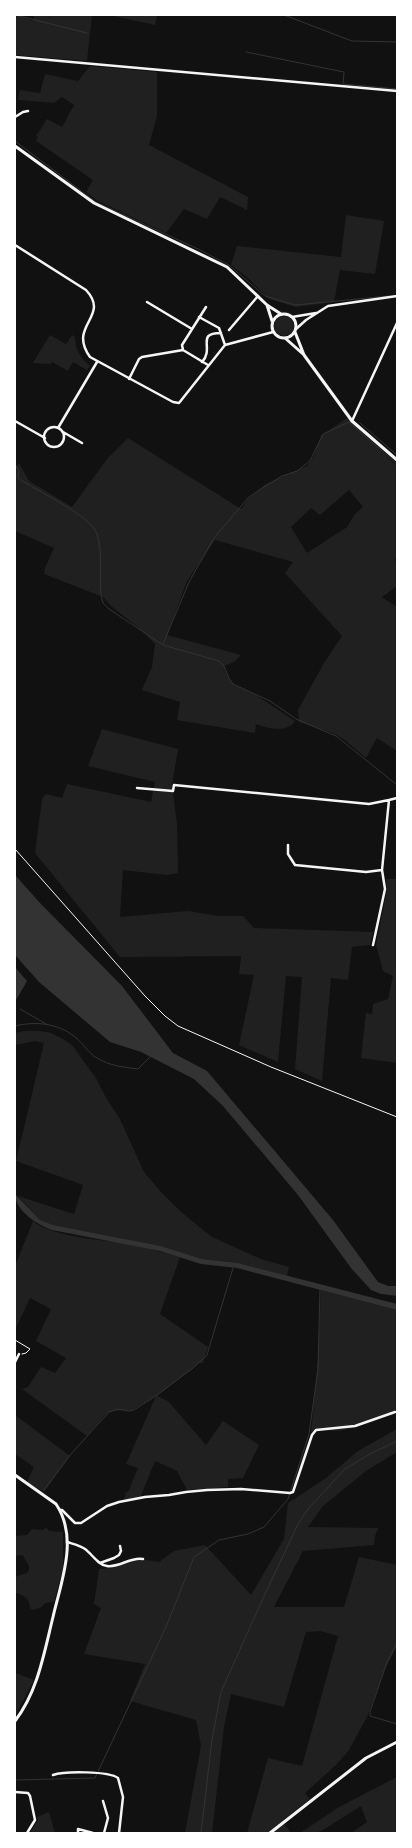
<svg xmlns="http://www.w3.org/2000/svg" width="412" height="1848" viewBox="0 0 412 1848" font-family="'Golos Text',sans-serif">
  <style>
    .green { fill: #202020; fill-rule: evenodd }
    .water { fill: #333 }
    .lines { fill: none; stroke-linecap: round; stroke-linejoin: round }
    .stream { stroke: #333; stroke-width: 1 }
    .path { stroke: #f5f5f5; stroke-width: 1 }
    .minor { stroke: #f5f5f5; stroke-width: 2.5 }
    .tertiary { stroke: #f5f5f5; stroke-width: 3 }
    .secondary { stroke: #f5f5f5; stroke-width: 3 }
  </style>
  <rect width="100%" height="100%" fill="#111"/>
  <path class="green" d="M15,15L33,21L34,15H92L87,61L15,55Z
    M109,15H157L155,25Z
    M90,66L157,72V116L149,145L248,197L247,210L220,197L207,219L184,209L166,233L98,201L86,192L93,180L36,141L38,137L36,136L47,119L62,127L74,105L62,97L54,103L18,100L20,90L40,93L45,74L78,81Z
    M346,215L384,221L375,274L340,270L334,302L296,307L269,299L247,277L231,265L237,246L341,257Z
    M274 326a10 10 0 1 1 20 0a10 10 0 1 1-20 0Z
    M50,335L66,344L72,335L75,337C75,350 81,358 90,366L87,370L73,362L68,371L52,362L51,364L33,363Z
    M347,418L397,466V557L395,559L397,566V586L382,597L397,607V751L377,738L366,758L345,740L333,733L299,722L298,710L324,663L342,636L285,573L293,562L215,540L187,581L167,635L241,655L234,662L224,666L225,671L230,680L235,685L256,695L295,721C288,733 268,729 256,724L255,733L177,720L180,702L142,690L152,667L155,644L140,629L111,606L103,597L44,574L45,568L54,548L15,531V469L19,463L29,481L72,507L107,459L128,438L241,509L248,499L266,484L307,466L313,458L321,436ZM349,490L363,507L355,514L347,527L307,553L291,527L311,508L320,515Z
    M102,729L178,749L172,785L177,825L178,873L167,875L123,870L120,917L188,911L218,916H243L254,928L373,932L370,945L352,947L348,980L331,978L322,1081L295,1069L302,977L286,976L278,1062L239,1045L254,975L239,974L241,956L120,957L35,853L42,799L46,794L62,798L67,784L151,802L155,782L88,766Z
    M386,879H397V1063L361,1058L366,1013L372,1014L373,1004L388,999L393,976L383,971L376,945L387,889Z
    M24,1031H40L51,1033L63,1039L72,1045L96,1078L105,1096L120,1119L144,1172L160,1191L181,1212L212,1237L261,1259L289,1267L287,1276L238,1263L202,1259L161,1246L53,1225L40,1220L18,1196L74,1214L83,1185L16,1161L44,1043L35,1041L15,1045V1033Z
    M33,1221C50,1237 105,1240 129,1244C146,1248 163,1252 180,1257L160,1314L208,1347L203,1363H199L157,1396L168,1401L206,1445L223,1421L259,1445L243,1478L228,1479V1487L187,1490L177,1471L155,1461L140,1498L124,1500L126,1492H128L138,1468L126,1464L156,1396L132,1410L112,1411L106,1414L87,1436L22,1389L28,1387L41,1367L55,1373L66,1358L36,1341L51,1309L30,1298L15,1330V1266Z
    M321,1290L397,1310V1412L354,1428L339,1431L322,1430L311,1434L318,1358Z
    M15,1415L70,1456L44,1492L27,1482L34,1467L15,1454Z
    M397,1429V1452L366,1471L323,1506L308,1527L378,1528L375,1536L374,1545L303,1551L274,1607H344L359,1557L397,1565V1646L385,1669L367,1717L349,1750L336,1765L305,1793L310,1799L282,1821L291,1833H247L268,1758L302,1766L338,1636L320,1631L306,1632L284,1707L231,1694L224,1727L212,1833H185L201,1746L196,1720L130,1701L145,1664L84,1654L101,1608L94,1604L99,1569L112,1568L139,1559L159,1562L174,1551L205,1545L251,1595L284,1539L288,1503L326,1478L358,1451Z
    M46,1527L49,1531L63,1532V1569L54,1602L46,1603L40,1608L32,1610L30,1608C30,1599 23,1594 15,1593V1577L27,1573C33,1566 25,1562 23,1555L15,1556V1536L27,1535L32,1529L43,1530Z
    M15,1673L34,1680L15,1716Z
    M397,1777V1833H351L367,1822L361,1806L318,1833H300L339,1807Z
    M49,1812L55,1833H30L38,1820L37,1817Z"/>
  <path class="water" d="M15,875L40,903L122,986L173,1053L207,1071L333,1220L378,1282L388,1286H397V1296L381,1294L371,1290L351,1268L298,1195L223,1106L194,1079L141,1052L110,1042L39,982L15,955Z
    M15,967L27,981L15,1002Z
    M15,1194L40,1220L53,1225L161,1246L202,1259L238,1263L397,1304V1310L237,1268L201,1264L160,1251L52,1230C38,1225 15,1211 15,1194Z"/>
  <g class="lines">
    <path class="stream" d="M15,15L87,33
      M284,15L352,41L397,42
      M246,52L344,72L343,84L397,89
      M15,141L96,202L198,249L229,265L265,296L295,305L389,296
      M360,423L397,455
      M15,464L19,471L18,478C36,491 91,515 97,534C103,552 99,577 101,595L103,603L109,609L163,645L219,661L224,666L229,678L233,684L270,701L296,719L336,736L397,785
      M163,644L189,582L214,538L248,498L259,490L282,476L297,471L310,461L323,434L349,422L397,464
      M20,1009L48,1025
      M15,1026C35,1021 58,1023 75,1037C83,1043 88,1053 97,1058C110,1066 123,1067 138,1069L151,1056
      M44,1490L71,1454L109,1412L118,1409L128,1411L134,1410L157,1395L193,1368L207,1355L233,1268
      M397,1643L387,1662L370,1712V1716L397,1724
      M15,1780L95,1778L166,1627L194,1557L219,1540L248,1534L264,1527L288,1499L309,1434L318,1369L320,1289
      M201,1833L212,1740L221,1692L264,1596L298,1524L308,1509L345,1469L368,1455L397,1441"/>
    <path class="path" d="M15,849L145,996L165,1016L178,1026L271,1067L397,1117
      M15,1340L30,1349L26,1353L22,1354"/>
    <path class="minor" d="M15,57L397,91
      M15,117L23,112L28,111
      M15,245L86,290C111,317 67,325 90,357L173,402L179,403L225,345L273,332
      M147,302L192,329
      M206,307L182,345L183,350L208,365
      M199,317L219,328L225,345
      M292,317L316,313
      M296,329L306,320L328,306L397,296
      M229,330L258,296
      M202,362C215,348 195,333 221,333
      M129,379L139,359L142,357L183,350
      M15,421L45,438
      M352,421L397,323
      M44 437a10 10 0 1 1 20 0a10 10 0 1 1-20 0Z
      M58,428L97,362
      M63,432L82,443
      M137,788L173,791L174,785L369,804L389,800
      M288,845V854L295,865L366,872L382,870
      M373,945L385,889L382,870L389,800L397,798
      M15,1362L19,1354
      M60,1510H62L75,1523H81L107,1506L119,1502L145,1497L169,1495L186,1492L207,1490L241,1489L290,1493L293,1492L312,1435L316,1430L355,1426L395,1412
      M67,1542C73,1544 79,1545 85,1549C92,1554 98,1565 107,1566C120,1568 131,1556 143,1559
      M100,1563L114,1558L119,1555L121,1551L120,1546
      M53,1775C64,1771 109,1771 118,1778L123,1797L119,1833
      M15,1792L28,1793L30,1796L35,1820L27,1833
      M103,1801L108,1818L104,1833
      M78,1833V1829L93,1833"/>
    <path class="tertiary" d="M15,1475L56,1504C79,1538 61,1582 53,1617C44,1653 38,1691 15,1721
      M270,1833L366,1758L397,1742"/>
    <path class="secondary" d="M15,146L94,203L227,267L267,305L281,314
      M267,305L272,321
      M272 326a12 12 0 1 1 24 0a12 12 0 1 1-24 0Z
      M295,332L304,355L352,421L397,460
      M285,338L303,354"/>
  </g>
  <rect width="412" height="1848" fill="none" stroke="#ffffff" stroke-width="32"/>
</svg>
